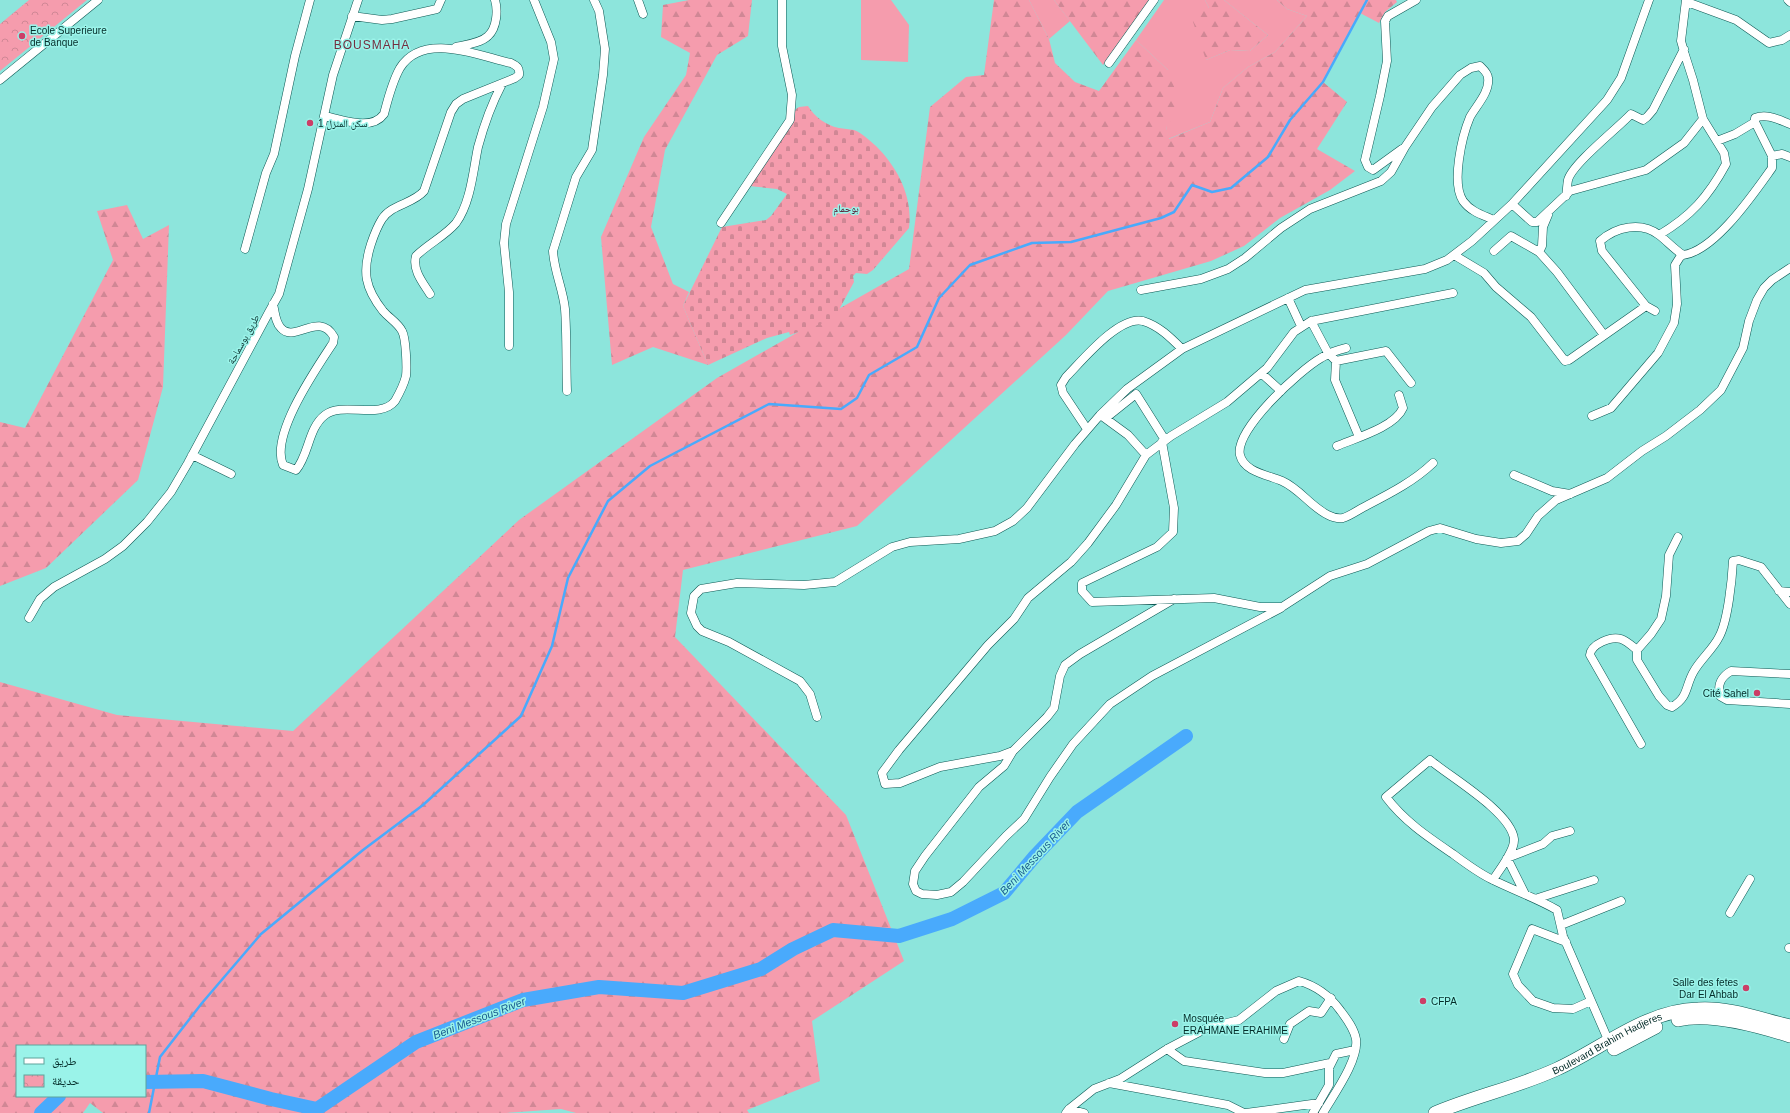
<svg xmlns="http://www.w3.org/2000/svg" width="1790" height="1113" viewBox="0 0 1790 1113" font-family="Helvetica,'Noto Naskh Arabic',sans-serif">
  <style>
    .grass { fill: #f59cad }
    .forest { fill: url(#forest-firs); fill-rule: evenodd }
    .cemetery { fill: url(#cemetery-stones) }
    .park { fill: url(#park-crowns) }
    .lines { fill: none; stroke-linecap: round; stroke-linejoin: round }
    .stream { stroke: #49aafc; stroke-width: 2.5 }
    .river { stroke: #49aafc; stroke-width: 14 }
    .minor-casing { stroke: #0d5954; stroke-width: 9 }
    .primary-casing { stroke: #0d5954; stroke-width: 14 }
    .minor { stroke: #fff; stroke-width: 8 }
    .primary { stroke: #fff; stroke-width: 13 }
    .poi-dot { fill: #cc3e67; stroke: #9af3e9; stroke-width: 1.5 }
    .labels { text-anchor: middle; stroke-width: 3; stroke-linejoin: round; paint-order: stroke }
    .poi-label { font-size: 10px; fill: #042c29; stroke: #9af3e9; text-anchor: start }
    .park-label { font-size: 10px; fill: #560924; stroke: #9af3e9 }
    .street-label { font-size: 10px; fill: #042c29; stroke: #9af3e9 }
    .water-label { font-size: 11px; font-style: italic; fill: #185b90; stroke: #9af3e9 }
    .quarter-label { font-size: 12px; letter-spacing: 1px; fill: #742e3f; stroke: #9af3e9 }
  </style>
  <defs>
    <pattern id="forest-firs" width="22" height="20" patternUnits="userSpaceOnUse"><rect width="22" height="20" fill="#f59cad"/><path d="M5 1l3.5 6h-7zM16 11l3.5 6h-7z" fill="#d08795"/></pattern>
    <pattern id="cemetery-stones" width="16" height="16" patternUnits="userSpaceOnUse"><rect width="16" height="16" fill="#f59cad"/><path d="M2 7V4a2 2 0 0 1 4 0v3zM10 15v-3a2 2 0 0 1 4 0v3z" fill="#d08795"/></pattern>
    <pattern id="park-crowns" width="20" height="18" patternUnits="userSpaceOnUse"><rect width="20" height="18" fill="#f59cad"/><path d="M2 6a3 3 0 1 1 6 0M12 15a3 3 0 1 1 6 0" fill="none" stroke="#d08795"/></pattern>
  </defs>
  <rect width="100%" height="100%" fill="#8de5dc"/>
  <path class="grass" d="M861,0H891L909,25L908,62L861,60Z
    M1029,0H1054L1070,21L1049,39Z
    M1164,0H1205L1209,8L1206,60L1230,50L1250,51L1268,35L1224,0H1277L1287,9L1307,16L1275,52L1248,67L1223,88L1210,122L1168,139L1166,126L1168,70L1136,40Z"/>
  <path class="forest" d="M689,0H752L748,36L717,55L665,150L651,227L673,284L689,292L683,306L708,365L653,347L612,365L601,237L644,137L686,75L690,53L661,37L663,5Z
    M994,0H1029L1049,39L1055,63L1075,82L1099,91L1136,40L1168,70L1182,108L1166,126L1169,139L1210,122L1223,88L1248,67L1275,52L1307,16L1287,9L1277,0H1396L1397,2L1385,12L1379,23L1360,13L1323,82L1347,102L1317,149L1355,171L1330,190L1280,218L1244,246L1211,261L1108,291L1066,335L857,526L683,570L675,637L846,815L904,961L812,1021L820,1081L747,1110L749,1113H576L561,1109L506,1113H103L90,1103L83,1113H0V682L117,715L293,731L519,520L717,378L909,269L930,107L966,77L984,75ZM17,1046H145V1096H17Z
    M1054,0H1150L1103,65Z
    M1205,0H1224L1268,35L1250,51L1230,50L1206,60L1191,16L1209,8Z
    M127,205L143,239L169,225L163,387L138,480L46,568L0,586V422L25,428L113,260L97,211Z"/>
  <path class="cemetery" d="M808,106C815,117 825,125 839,128C844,129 849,129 854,130C862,133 870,141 876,146C898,168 913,197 909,228L873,270L867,274L856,273L853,276L854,282L834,319L790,335L789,332L767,338L708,365L683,306L722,227L766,220L771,216L787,194L777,189L749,186L788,129L796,109L799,107Z"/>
  <path class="park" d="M29,0H87L0,71V24Z"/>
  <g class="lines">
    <path class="stream" d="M149,1113L160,1057L202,1003L261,934L363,850L423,805L521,716L552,646L568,578L608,501L650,466L769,404L841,409L857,398L869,375L917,347L939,298L970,265L1032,243L1071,242L1161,218L1174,212L1192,185L1212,192L1231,188L1268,157L1290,120L1323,82L1367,0"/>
    <path class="river" d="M145,1082L203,1081L271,1099L317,1109L416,1042L523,1000L599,987L683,993L761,969L793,949L833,930L899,936L952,919L1004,893L1035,856L1077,812L1186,736
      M41,1113L59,1096"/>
    <defs>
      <path id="minor" d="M638,0L643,14
        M1788,0L1790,2
        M1687,2L1736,20L1769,43L1782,40L1790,35
        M352,16L382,20L392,19L437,9L441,0
        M456,47C465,45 481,43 488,36C497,28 498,10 495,0
        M1109,63L1154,0
        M0,80L98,0
        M1717,141L1735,134L1755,122
        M1402,149L1373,170L1368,167L1365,160L1380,96L1387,61L1385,21L1388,16L1416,0
        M1772,156L1782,154L1790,157
        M1566,196C1567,191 1567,185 1568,180C1572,164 1618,128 1631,114L1643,120L1647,117L1653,110L1684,49
        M1512,204L1532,222H1537L1570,191L1646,170L1684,143L1703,119
        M1548,215L1543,227L1542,246L1539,252L1557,272L1604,335
        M721,223L790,120L792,95L782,46V0
        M1659,235C1691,216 1708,197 1726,164L1724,153L1703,119L1693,80L1685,55L1681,41L1686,0
        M245,249L266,173L274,154L295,56L310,0
        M1494,251L1511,236L1539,252
        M1454,255L1484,273L1496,287L1531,317L1565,361L1569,360L1646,306L1602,251L1600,241C1616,227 1641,221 1659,235C1668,242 1674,249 1683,255C1715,251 1754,193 1772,168V156L1755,122V118C1767,113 1779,120 1790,124
        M1141,290L1201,279L1228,269L1245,258L1281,228L1310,209L1381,181L1391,172L1405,147L1432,107L1460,75L1471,68L1480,66C1483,69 1488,73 1488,78C1490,92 1476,106 1470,117C1462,136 1451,183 1463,201C1471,212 1483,215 1494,220
        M430,294C423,283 412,270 416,256C428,244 445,236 456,223C471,202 473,171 478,147C484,125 492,103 502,84
        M1288,298L1301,326
        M273,304C275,312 275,322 281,328C294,344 319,310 334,337L333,343C316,369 270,435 283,465L296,470C309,455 308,428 325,415C343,401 380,420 395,401C399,394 404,384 406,376C407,367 406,338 402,331C398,323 389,318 383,311C365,288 362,272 371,244C374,235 377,227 382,219C392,204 413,204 424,191L451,112L456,104L463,99L515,78L519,75C520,68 517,66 511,63C479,56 423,31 400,68C392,82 388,99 384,114C371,132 342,119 324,116
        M1646,306L1655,311
        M1311,321L1328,353L1336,361L1335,380L1359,437
        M509,346V292L504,243L506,224L543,107L554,59L551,42L534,0
        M1346,348C1337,350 1329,353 1321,358C1300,370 1234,430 1240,455C1244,472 1268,475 1282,481C1300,489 1310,506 1328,515C1332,517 1338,519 1343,518C1350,516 1358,510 1364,507C1389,494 1413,482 1433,463
        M1336,361L1386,351L1411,383
        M1261,373L1281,391
        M567,391C566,364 567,336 565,309C563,289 554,271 553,251L576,177L592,150L603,75L605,49L599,11L594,0
        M1102,416L1128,435L1146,455
        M1592,416L1611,408L1658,353L1674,323L1677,304L1675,265L1680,257L1683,255
        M1106,418L1136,394L1165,440
        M1087,429L1063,393L1061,385L1066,377C1081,362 1119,315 1143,321C1159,326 1170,337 1182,349
        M1162,442L1174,508L1173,532L1157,547L1082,583V591L1092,602L1214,598L1260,607H1282L1330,576L1367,564L1429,531L1440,528L1476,539L1501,543L1518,541L1526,534L1538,516L1556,500L1607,478L1642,451L1666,436L1700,410L1721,390L1743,348L1749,321L1757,300L1764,288L1772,280L1790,268
        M1337,446C1356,438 1395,427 1403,408L1399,395
        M192,455L231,474
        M1514,475L1552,491L1570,494
        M1678,537L1669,555L1666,596L1661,619L1651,634L1637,650V660L1659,696L1667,705L1672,707C1689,697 1685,686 1694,671C1701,659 1713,649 1719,637C1728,621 1732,579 1733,561L1739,560L1761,567L1790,604
        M1779,591L1790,592
        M1174,599L1080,654L1065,665L1060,676L1054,708L1047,717L1013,751L1000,756L940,767L900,783L885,784L882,773L899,750L988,645L1014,619L1028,598L1071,562L1088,543L1116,505L1146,455L1171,436L1227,402L1267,368L1294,332L1311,321L1453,293
        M29,618L40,599L54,587L105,559L123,546L147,522L171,492L188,463L269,312L279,294L308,189L333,75L358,0
        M1637,650C1632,646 1627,641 1621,639C1611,636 1591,644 1590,655L1641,744
        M1790,674L1731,671C1721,677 1717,684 1720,696L1727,700L1790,704
        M817,717L810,694L800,681L729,642L702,631L697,626L691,613L694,596L701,589L737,583L804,585L835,582L892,547L910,542L959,539L995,531L1013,521L1027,508L1075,444L1100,415L1127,389L1182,349L1305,290L1425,269L1447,260L1472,241L1512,204L1607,100L1621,78L1649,0
        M1013,751L1004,766L979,787L925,856L915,871L913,884L916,891L922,894L937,895L951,892L963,882L1006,836L1024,819L1050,777L1073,744L1110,704L1152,676L1281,608
        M1493,880C1499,870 1515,851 1514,839C1511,812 1450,777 1430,760L1386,797C1404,821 1428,837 1453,854C1465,863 1477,872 1491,879C1513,890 1536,898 1557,910L1563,936L1609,1042
        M1525,894L1507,858L1543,844L1552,836L1570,831
        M1535,899L1594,880
        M1730,913L1750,879
        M1561,925L1621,901
        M1566,942L1532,929L1513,974L1518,985L1533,1001L1553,1008L1573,1009L1591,1001
        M1789,948H1790
        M1284,1039L1290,1024L1309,1011L1321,1013L1331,998
        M1167,1049L1184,1061L1265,1073H1283L1330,1063
        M1109,1083L1228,1105L1244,1113
        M1069,1109L1084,1113
        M1066,1113L1069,1109L1094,1089L1120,1079L1167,1049L1207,1028L1239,1020L1276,991L1299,981C1317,986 1329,995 1340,1010C1346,1018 1354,1028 1356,1039C1359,1060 1334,1094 1323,1113
        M1246,1113L1319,1103
        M1313,1113L1329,1085V1068L1336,1054L1355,1050"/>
      <g id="primary">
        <path d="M1678,1020C1710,1012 1759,1026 1790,1036"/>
        <path d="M1614,1049L1656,1027"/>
        <path id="s1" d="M1435,1113C1475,1096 1518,1087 1557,1069C1603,1048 1646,1010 1698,1009C1730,1007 1760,1019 1790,1026"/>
      </g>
    </defs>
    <use href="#minor" class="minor-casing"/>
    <use href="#primary" class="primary-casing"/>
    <use href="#minor" class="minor"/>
    <use href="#primary" class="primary"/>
  </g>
  <g class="poi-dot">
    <circle cx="22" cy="36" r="4"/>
    <circle cx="310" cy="123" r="4"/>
    <circle cx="1757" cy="693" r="4"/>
    <circle cx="1746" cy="988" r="4"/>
    <circle cx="1423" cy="1001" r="4"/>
    <circle cx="1175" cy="1024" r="4"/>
  </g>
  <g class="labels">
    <g class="poi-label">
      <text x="30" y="34">Ecole Superieure<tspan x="30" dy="12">de Banque</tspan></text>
      <text x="318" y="127">سكن المنزل 1</text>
      <text x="1749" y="697" text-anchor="end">Cité Sahel</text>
      <text x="1738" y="986" text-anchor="end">Salle des fetes<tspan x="1738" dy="12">Dar El Ahbab</tspan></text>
      <text x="1431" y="1005">CFPA</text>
      <text x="1183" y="1022">Mosquée<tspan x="1183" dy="12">ERAHMANE ERAHIME</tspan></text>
    </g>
    <g class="park-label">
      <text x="846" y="212">بوحمام</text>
    </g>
    <g class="street-label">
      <text transform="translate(243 339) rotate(-61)" y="4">طريق بوسماحة</text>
      <text dy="4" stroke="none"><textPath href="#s1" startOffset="186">Boulevard Brahim Hadjeres</textPath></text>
    </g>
    <g class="water-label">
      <text transform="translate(1035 857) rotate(-47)" y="4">Beni Messous River</text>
      <text transform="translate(479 1018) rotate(-21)" y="4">Beni Messous River</text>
    </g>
    <g class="quarter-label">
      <text x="372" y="49">BOUSMAHA</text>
    </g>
  </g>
  <rect x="16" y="1045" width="130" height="52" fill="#9af3e9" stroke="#5ea39c"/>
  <rect x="24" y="1058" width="20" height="6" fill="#ffffff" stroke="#5ea39c"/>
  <text x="52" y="1065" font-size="12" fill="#042c29">طريق</text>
  <rect x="24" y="1075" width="20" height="12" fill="url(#park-crowns)" stroke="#5ea39c"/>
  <text x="52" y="1085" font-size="12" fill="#042c29">حديقة</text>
</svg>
